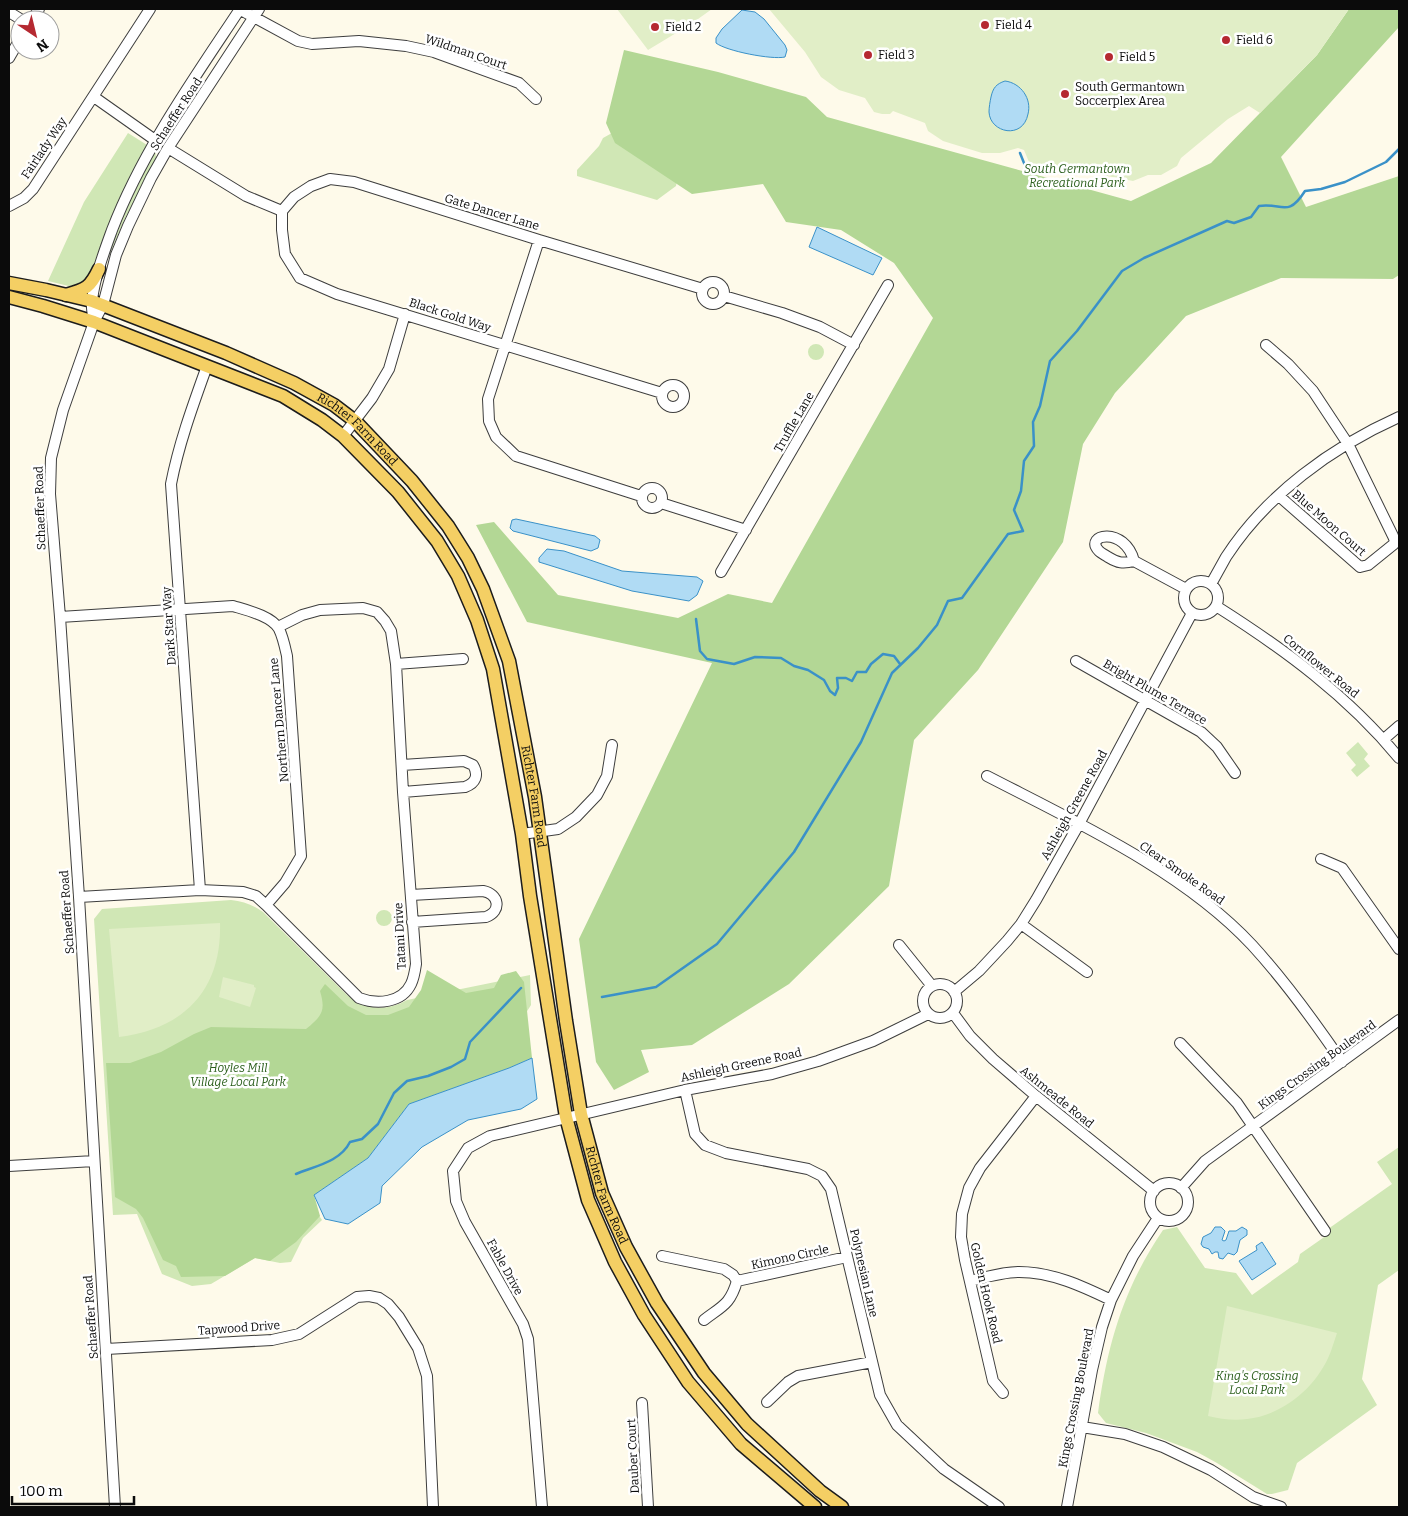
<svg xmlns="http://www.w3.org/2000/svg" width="1408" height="1516" viewBox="0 0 1408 1516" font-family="Bitter,serif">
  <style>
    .green { fill: #d0e7b5 }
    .forest { fill: #b3d795 }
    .pitch { fill: #e1eec7 }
    .water { fill: #b0dbf4; stroke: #3a91c8 }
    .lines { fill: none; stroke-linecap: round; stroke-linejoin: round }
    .stream { stroke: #3a91c8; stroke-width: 2.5 }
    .minor-casing { stroke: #3e3e3e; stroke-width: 12 }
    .major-casing { stroke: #1c1c1c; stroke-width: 15 }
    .minor { stroke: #fff; stroke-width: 10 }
    .major { stroke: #f4cf64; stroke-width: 12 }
    .poi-dot { fill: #b52931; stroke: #fff; stroke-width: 2 }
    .labels { text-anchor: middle; stroke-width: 5; stroke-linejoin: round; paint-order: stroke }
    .poi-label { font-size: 12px; fill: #0b0b0b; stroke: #fff; text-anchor: start }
    .street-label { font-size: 12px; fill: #0b0b0b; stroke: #fff }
    .park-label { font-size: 12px; font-style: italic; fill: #2d601e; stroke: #fff }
  </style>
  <rect width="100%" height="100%" fill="#fefaea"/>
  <path class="green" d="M621,128L679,170L676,186L657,200L577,176V170L599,146L603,138Z
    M128,133L155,150L157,163L126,216L97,284L85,290L48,281L84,202Z
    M808 352a8 8 0 1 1 16 0a8 8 0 1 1-16 0Z
    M1358,742L1368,754L1364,759L1370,766L1357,777L1351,770L1356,765L1346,753Z
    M231,900C243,901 253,905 263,912L347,995C366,1010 386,1012 407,1000L530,975L531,1005L500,1054L402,1099L315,1184L310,1202L322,1220L303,1238L291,1262L280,1263L255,1258L211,1284L192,1286L162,1274L137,1214L113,1215L94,919L102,909Z
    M376 918a8 8 0 1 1 16 0a8 8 0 1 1-16 0Z
    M1399,1147V1270L1378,1285L1362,1379L1377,1405L1297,1463L1288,1490L1272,1494H1267L1217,1463L1197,1452L1146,1433L1106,1423L1098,1413C1107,1345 1124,1287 1163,1230L1177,1227L1205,1268L1236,1273L1252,1295L1298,1262L1300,1254L1330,1233L1328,1229L1392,1184L1377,1162Z"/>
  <path class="forest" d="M1349,9H1399V27L1281,157L1306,207L1399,176V275L1393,279L1281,278L1186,316L1115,393L1083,444L1063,542L978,670L914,740L889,886L789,984L692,1045L641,1050L649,1072L614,1090L596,1062L579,939L712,663L527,622L476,525L494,522L558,595L678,618L728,594L772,603L933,318L894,263L841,230L786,222L763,184L692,194L615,143L606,123L624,50L718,72L806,97L827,117L1131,201L1211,163L1317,55Z
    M427,970L466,993L494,988L501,975L516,971L524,982L532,1058L509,1068L409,1104L368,1158L314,1195L320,1216L296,1242L270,1261L255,1258L225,1276L181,1277L176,1266L163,1260L143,1218L136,1209L115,1197L106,1063H130L161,1052L194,1034L211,1027L306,1029C322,1016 326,1011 320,991L325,984L348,1006L366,1015H388L409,1007L421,990Z"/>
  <path class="pitch" d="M617,9H712L691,24L648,50Z
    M769,9H1349L1317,55L1260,113L1249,106L1228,119L1181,158L1177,166L1161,175H1148L1133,181L1071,169C1055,172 1043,167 1029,162L1024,150L1018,148L1000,153H982L943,141L928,131L925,123L893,111L890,114H882L874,112L865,98L839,90L821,77L805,52Z
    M220,923C222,990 184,1029 119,1037L109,929Z
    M223,977L254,985V987L256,988L250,1007L219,997Z
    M1227,1306L1337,1333C1335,1339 1333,1345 1331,1351C1318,1386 1284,1415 1247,1419C1234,1421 1221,1419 1208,1416Z"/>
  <path class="water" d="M742,10L755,12L764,19L785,45L787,50L785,57C772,60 726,51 716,43V38L722,29Z
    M1005,81C1021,83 1032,99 1028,114C1023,140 990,133 989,112C989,107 990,102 991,97C993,88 996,84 1005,81Z
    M817,227L882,258L873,275L809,247Z
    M516,519L595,536L600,540L598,548L591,551L513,531L510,528L512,520Z
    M547,549L564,551L622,571L697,577L703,581L697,595L689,601L632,591L539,562V558Z
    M532,1058L537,1099L521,1109L468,1120L422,1147L382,1186L380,1203L348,1224L325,1219L314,1195L368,1158L409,1104L509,1068Z
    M1215,1227H1221L1225,1231L1222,1240L1224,1241L1226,1240L1229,1231H1236L1242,1227L1247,1230V1235L1240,1240L1237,1252L1234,1255L1228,1253L1223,1259L1219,1258L1218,1252H1215L1212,1254L1209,1249L1203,1247L1201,1244L1203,1237L1211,1233Z
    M1262,1242L1276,1264L1252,1280L1239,1261L1257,1250L1256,1246Z"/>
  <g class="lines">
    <path class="stream" d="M1020,153L1026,168
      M696,619L700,651L707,659L734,664L755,657L781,658L794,666L808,670L824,680L830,691L835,695L838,688L837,678H846L852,681L857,672H866L871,664L883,654L894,656L900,664
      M602,997L656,987L717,944L794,852L861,742L892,673L918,648L937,625L948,601L962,598L1008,534L1023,531L1014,510L1021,491L1024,461L1034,446L1033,422L1040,406L1050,361L1077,331L1122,271L1144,258L1227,221L1234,223L1251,217L1259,206C1282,202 1287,219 1305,191L1321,189L1345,182L1386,162L1399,149
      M296,1174C315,1166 340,1162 350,1142L362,1139L378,1124L394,1093L407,1081L428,1076L451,1067L465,1059L470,1042L521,988"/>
    <defs>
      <path id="minor" d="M239,9L298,41L312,44L359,41L406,46L434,52L519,83L536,99
        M9,12L22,20
        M32,20L39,9
        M9,58L20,39
        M94,97L155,140
        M168,148L246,196L282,211
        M9,206L24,198L33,189L150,9
        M282,211V230L285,254L300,278L337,294L662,393
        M282,211L294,197L311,186L330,179L354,182L539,240L703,289
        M539,240L488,399L489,421L496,437L516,456L641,496
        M702 293a11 11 0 1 1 22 0a11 11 0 1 1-22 0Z
        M724,296L782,313L820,327L854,345
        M94,322C93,315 91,307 92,300C95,276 104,252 112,230C143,150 193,80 240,9
        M1266,345L1288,364L1313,391L1348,444L1393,536L1395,541L1394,544L1368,565L1360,567L1279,496
        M662 396a11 11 0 1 1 22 0a11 11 0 1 1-22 0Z
        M343,436L372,398L389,369L405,314
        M642 498a10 10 0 1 1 20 0a10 10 0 1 1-20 0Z
        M661,503L746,530
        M1134,561C1123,564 1118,563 1108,557C1105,555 1101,553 1099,551C1083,534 1125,526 1134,561L1186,589
        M721,572L888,285
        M1184 598a17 17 0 1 1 34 0a17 17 0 1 1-34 0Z
        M1211,584C1216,575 1221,566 1226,557C1266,495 1332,447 1399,417
        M1216,606C1284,649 1348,696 1399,758
        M60,617L233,606C246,610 272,616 279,629C283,637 285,647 287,656L301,856L285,883L266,905
        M1076,661L1201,732L1217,747L1235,773
        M396,664L463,659
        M1384,739L1399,726
        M402,765L464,761L473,765C479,775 476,783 465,787L403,792
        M987,776C1076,822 1183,871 1252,945C1285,981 1314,1021 1342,1062
        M522,834L558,829L576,817L597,795L607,776L612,745
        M1321,859L1342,868L1399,949
        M200,890L171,484C179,443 193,405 207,366
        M411,895L483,891C499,894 502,911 486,917L412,922
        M79,897L200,890L243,892L256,896L266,905L359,998C377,1005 402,1003 411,984C414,978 415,971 416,964L403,792L396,664L391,631L385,621L377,612L363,608L320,610L302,615L278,627
        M1021,924L1087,972
        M899,945L932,986
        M923 1001a17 17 0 1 1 34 0a17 17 0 1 1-34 0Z
        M954,992L979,971L1007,941L1021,924L1036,900L1079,824L1192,613
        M953,1013L970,1036L993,1059L1036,1096L1154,1191
        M1180,1043L1237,1103L1325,1231
        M685,1090L695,1134L705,1145L726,1153L808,1169L822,1176L831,1189L880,1395L897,1425L944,1469L999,1507
        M9,1166L94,1161
        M1150 1202a19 19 0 1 1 38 0a19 19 0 1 1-38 0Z
        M1181,1188L1205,1161L1399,1020
        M662,1256L724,1269L733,1275L737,1281L847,1257
        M970,1281C986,1277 1003,1272 1019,1272C1052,1272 1082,1286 1111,1300
        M704,1320C722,1306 730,1305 737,1281
        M106,1349L272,1340L299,1334L357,1297L369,1296L379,1298L388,1304L399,1317L418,1348L427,1376L433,1507
        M1003,1393L993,1381L965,1260L961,1237L962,1214L969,1188L980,1168L1036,1096
        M767,1402L788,1382L798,1376L872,1362
        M642,1403L648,1507
        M1082,1427L1125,1434L1163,1447L1211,1470L1253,1497L1281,1507
        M115,1507L79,897L60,617L50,494L51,458L63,410L94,322L103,305L116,255L128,226L151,178L168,148L259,9
        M542,1507L528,1339L523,1324L465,1222L456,1201L453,1171L468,1148L490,1136L685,1090L772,1074L818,1061L873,1041L928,1014
        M1067,1507L1092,1370L1102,1327L1111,1300L1133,1256L1158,1218"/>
      <g id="major">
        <path id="s1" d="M9,283L46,290L92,301L226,353L294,383L334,405L355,421L412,481L448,526L468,558L483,589L509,661L535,797L566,1021L581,1114L602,1193L626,1247L657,1303L704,1373L747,1424L820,1491L842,1507"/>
        <path d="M66,295C86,289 90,288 99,269"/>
        <path d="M9,297L43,306L94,322L283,396L322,420L343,436L398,492L437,541L458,576L477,620L493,669L522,834L530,896L566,1117L588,1200L615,1262L644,1315L688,1382L741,1444L815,1507"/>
      </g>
    </defs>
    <use href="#minor" class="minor-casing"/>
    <use href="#major" class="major-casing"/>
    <use href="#minor" class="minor"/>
    <use href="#major" class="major"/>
  </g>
  <g class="poi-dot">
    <circle cx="985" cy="25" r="5"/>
    <circle cx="655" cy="27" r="5"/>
    <circle cx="1226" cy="40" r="5"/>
    <circle cx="868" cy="55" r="5"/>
    <circle cx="1109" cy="57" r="5"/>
    <circle cx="1065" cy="94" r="5"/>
  </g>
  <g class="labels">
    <g class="poi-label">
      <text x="995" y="29">Field 4</text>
      <text x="665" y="31">Field 2</text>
      <text x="1236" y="44">Field 6</text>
      <text x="878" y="59">Field 3</text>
      <text x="1119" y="61">Field 5</text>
      <text x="1075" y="91">South Germantown<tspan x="1075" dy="14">Soccerplex Area</tspan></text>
    </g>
    <g class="street-label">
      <text transform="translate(466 52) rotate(19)" y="4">Wildman Court</text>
      <text transform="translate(176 114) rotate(-57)" y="4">Schaeffer Road</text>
      <text transform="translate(44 148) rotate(-56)" y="4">Fairlady Way</text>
      <text transform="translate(492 212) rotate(17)" y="4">Gate Dancer Lane</text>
      <text transform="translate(450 315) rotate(18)" y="4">Black Gold Way</text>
      <text transform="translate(794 422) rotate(-60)" y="4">Truffle Lane</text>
      <text dy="4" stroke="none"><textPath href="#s1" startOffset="382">Richter Farm Road</textPath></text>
      <text transform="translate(40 508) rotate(-92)" y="4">Schaeffer Road</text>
      <text transform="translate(1329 523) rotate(41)" y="4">Blue Moon Court</text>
      <text transform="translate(169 626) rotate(-94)" y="4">Dark Star Way</text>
      <text transform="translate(1321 666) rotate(39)" y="4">Cornflower Road</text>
      <text transform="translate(1155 692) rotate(30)" y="4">Bright Plume Terrace</text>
      <text transform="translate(279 720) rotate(-95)" y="4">Northern Dancer Lane</text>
      <text dy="4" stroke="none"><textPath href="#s1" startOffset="802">Richter Farm Road</textPath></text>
      <text transform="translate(1074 805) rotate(-61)" y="4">Ashleigh Greene Road</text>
      <text transform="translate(1182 873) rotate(35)" y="4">Clear Smoke Road</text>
      <text transform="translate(67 912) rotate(-94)" y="4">Schaeffer Road</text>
      <text transform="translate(400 936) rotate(-93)" y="4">Tatani Drive</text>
      <text transform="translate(741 1065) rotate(-12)" y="4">Ashleigh Greene Road</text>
      <text transform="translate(1317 1065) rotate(-36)" y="4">Kings Crossing Boulevard</text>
      <text transform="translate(1057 1097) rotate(39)" y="4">Ashmeade Road</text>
      <text dy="4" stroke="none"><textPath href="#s1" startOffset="1208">Richter Farm Road</textPath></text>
      <text transform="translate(790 1257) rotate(-12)" y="4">Kimono Circle</text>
      <text transform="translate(505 1267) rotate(61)" y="4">Fable Drive</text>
      <text transform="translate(864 1273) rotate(77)" y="4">Polynesian Lane</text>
      <text transform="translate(986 1293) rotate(77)" y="4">Golden Hook Road</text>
      <text transform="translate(91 1317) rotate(-94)" y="4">Schaeffer Road</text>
      <text transform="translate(239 1328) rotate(-4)" y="4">Tapwood Drive</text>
      <text transform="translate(1076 1398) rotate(-79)" y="4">Kings Crossing Boulevard</text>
      <text transform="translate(633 1456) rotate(-93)" y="4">Dauber Court</text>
    </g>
    <g class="park-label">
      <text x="1077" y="173">South Germantown<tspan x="1077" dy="14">Recreational Park</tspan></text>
      <text x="238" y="1072">Hoyles Mill<tspan x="238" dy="14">Village Local Park</tspan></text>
      <text x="1257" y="1380">King's Crossing<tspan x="1257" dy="14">Local Park</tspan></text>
    </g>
  </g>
  <rect width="1408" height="1516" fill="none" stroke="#0b0b0b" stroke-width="20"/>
  <g transform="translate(35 35) rotate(145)"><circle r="24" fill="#ffffff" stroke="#9d9d9d"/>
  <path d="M0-4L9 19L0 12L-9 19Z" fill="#b52931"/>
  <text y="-8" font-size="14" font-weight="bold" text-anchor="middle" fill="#0b0b0b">N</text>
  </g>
  <path d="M12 1496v8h122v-8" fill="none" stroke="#0b0b0b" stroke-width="2.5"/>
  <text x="20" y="1496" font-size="15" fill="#0b0b0b" stroke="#ffffff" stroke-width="4" paint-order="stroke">100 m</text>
</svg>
